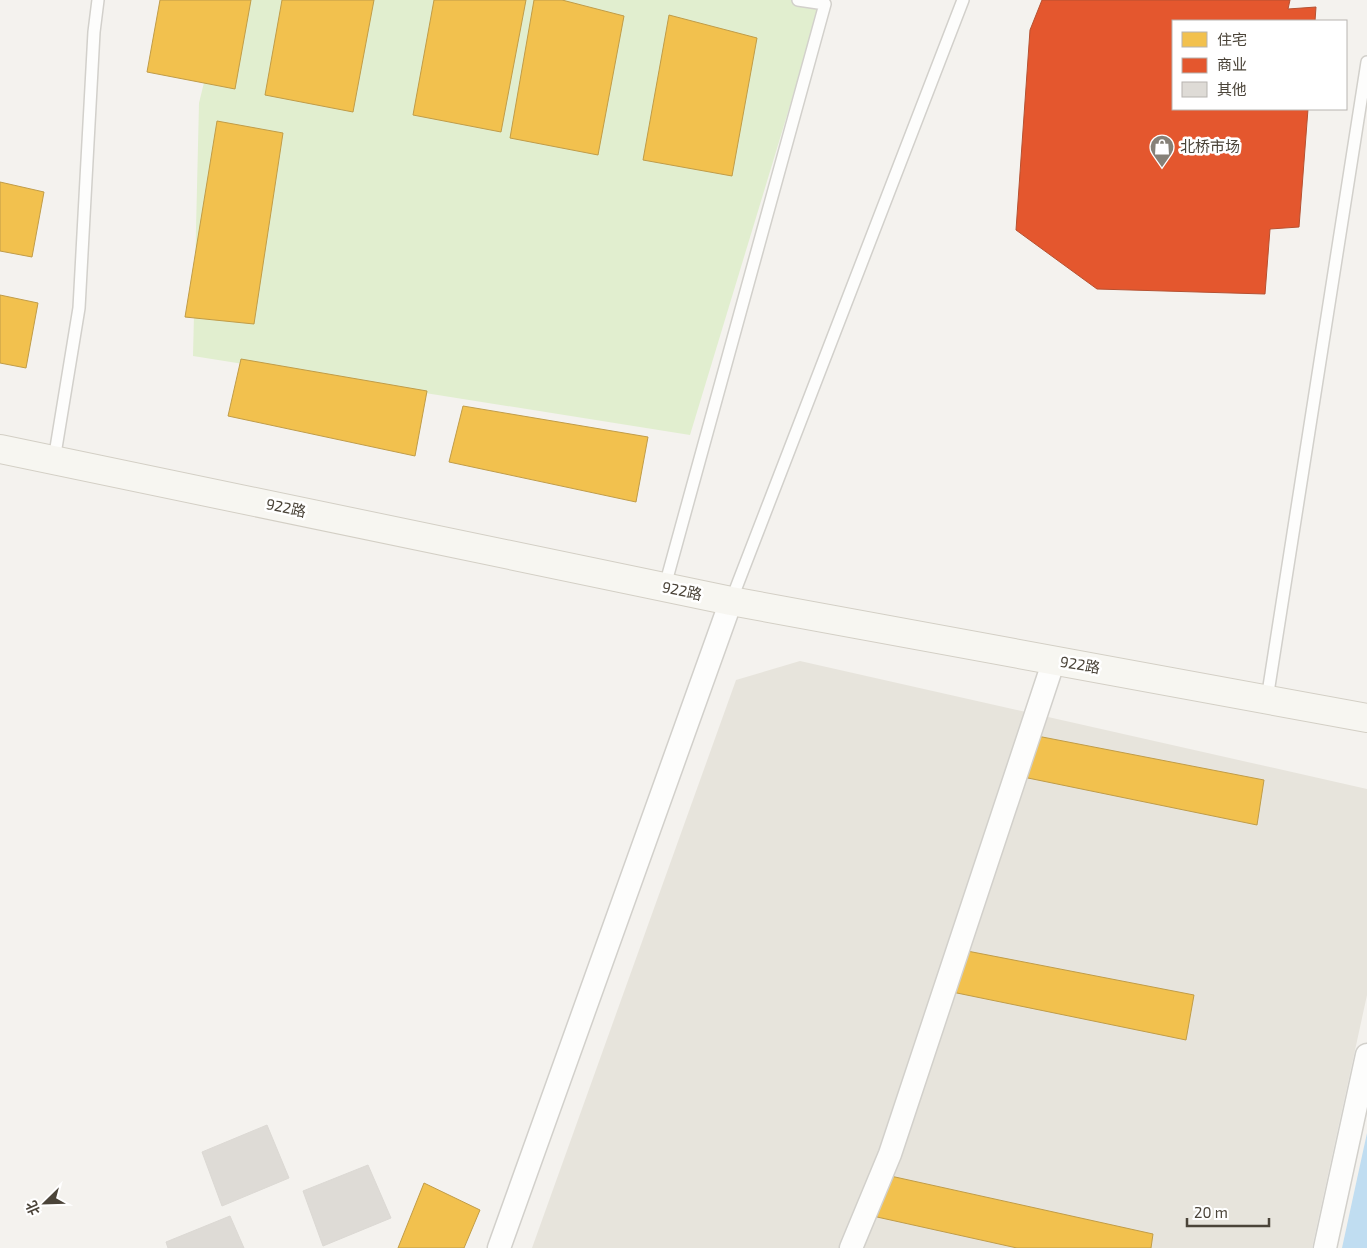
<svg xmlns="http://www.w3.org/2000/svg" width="1367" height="1248" viewBox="0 0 1367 1248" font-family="'Exo 2','Noto Sans SC',sans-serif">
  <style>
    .residential { fill: #e7e4dc }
    .green { fill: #e1eecf }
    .water { fill: #c0ddf1 }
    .homes { fill: #f2c14e; stroke: #c09c48 }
    .shops { fill: #e4572e; stroke: #b65131 }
    .building { fill: #dedbd6; stroke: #dcd9d4 }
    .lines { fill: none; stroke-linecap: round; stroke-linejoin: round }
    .lane-casing { stroke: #d2d0cb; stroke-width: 14 }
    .street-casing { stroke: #d2d0cb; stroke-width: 25 }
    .secondary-casing { stroke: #d3cfc5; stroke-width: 30 }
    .lane { stroke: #fdfdfc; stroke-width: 11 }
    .street { stroke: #fdfdfc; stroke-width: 22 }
    .secondary { stroke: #f7f6f1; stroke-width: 28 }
    .labels { text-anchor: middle; stroke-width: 5; stroke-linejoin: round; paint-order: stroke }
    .poi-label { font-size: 15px; fill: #4b4439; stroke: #fff; text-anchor: start }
    .street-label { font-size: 15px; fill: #4b4439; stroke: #fff }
  </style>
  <rect width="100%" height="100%" fill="#f4f2ee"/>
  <path class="residential" d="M800,661L1367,789V995L1312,1248H532L736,680Z"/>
  <path class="green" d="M224,0H822L690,435L193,356L199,103Z"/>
  <path class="water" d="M1367,1133V1248H1342Z"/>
  <path class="homes" d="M160,0H251L235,89L147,72Z
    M282,0H374L353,112L265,95Z
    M434,0H526L501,132L413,115Z
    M534,0H562L624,16L598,155L510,138Z
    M669,15L757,38L732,176L643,160Z
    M217,121L283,133L254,324L185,317Z
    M0,182L44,192L32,257L0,251Z
    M0,295L38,303L26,368L0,363Z
    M241,359L427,391L415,456L228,416Z
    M463,406L648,437L636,502L449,462Z
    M1032,735L1264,780L1257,825L1023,777Z
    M962,950L1194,995L1186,1040L952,992Z
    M886,1175L1153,1234L1151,1248H1017L877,1217Z
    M424,1183L480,1210L464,1248H398Z"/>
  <path class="shops" d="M1042,0H1290L1288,9L1316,7L1315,21H1173V109H1308L1299,227L1270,229L1265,294L1097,289L1016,230L1030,30Z"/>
  <path class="building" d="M267,1125L289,1178L222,1206L202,1152Z
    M368,1165L391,1218L323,1246L303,1191Z
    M230,1216L244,1248H168L166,1242Z"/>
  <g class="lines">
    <defs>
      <path id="lane" d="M54,460L79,308L94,32L98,0
        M666,582L825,4L798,0
        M731,601L963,0
        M1267,699L1367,62"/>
      <path id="street" d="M499,1248L731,601
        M851,1248L890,1154L1054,660
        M1325,1248L1367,1055"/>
      <path id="secondary" d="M0,449L731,601L1367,718"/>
    </defs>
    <use href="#lane" class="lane-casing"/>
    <use href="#street" class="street-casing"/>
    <use href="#secondary" class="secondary-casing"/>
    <use href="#lane" class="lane"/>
    <use href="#street" class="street"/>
    <use href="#secondary" class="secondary"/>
  </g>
  <defs>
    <symbol id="shop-pin" viewBox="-11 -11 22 30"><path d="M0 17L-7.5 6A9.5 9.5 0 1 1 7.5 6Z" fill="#868178" stroke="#fff"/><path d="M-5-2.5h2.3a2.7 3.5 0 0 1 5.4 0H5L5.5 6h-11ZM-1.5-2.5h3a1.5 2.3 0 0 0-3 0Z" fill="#fff"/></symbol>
  </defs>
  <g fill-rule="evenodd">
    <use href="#shop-pin" x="1148" y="133" width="28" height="38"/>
  </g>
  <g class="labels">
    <g class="poi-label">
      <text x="1180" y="152">北桥市场</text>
    </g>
    <g class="street-label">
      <text transform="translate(286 508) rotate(12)" y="5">922路</text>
      <text transform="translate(682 591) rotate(12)" y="5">922路</text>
      <text transform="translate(1080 665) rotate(10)" y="5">922路</text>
    </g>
  </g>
  <rect x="1172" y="20" width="175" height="90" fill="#ffffff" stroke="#b7b4b0"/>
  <rect x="1182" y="32" width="25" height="15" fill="#f2c14e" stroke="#b7b4b0"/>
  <text x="1217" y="45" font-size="15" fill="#4b4439">住宅</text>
  <rect x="1182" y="58" width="25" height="15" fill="#e4572e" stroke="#b7b4b0"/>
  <text x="1217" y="70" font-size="15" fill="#4b4439">商业</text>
  <rect x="1182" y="82" width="25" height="15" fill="#dedbd6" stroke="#b7b4b0"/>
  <text x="1217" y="95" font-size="15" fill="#4b4439">其他</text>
  <g transform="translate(45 1203) rotate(247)" stroke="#ffffff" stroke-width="4" paint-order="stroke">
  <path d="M0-4L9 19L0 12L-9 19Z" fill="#4b4439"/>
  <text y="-8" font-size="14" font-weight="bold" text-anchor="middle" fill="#4b4439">北</text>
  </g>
  <path d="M1187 1218v8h82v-8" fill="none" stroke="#4b4439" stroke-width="2.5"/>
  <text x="1194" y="1218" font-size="15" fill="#4b4439" stroke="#ffffff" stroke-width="4" paint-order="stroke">20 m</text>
</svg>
